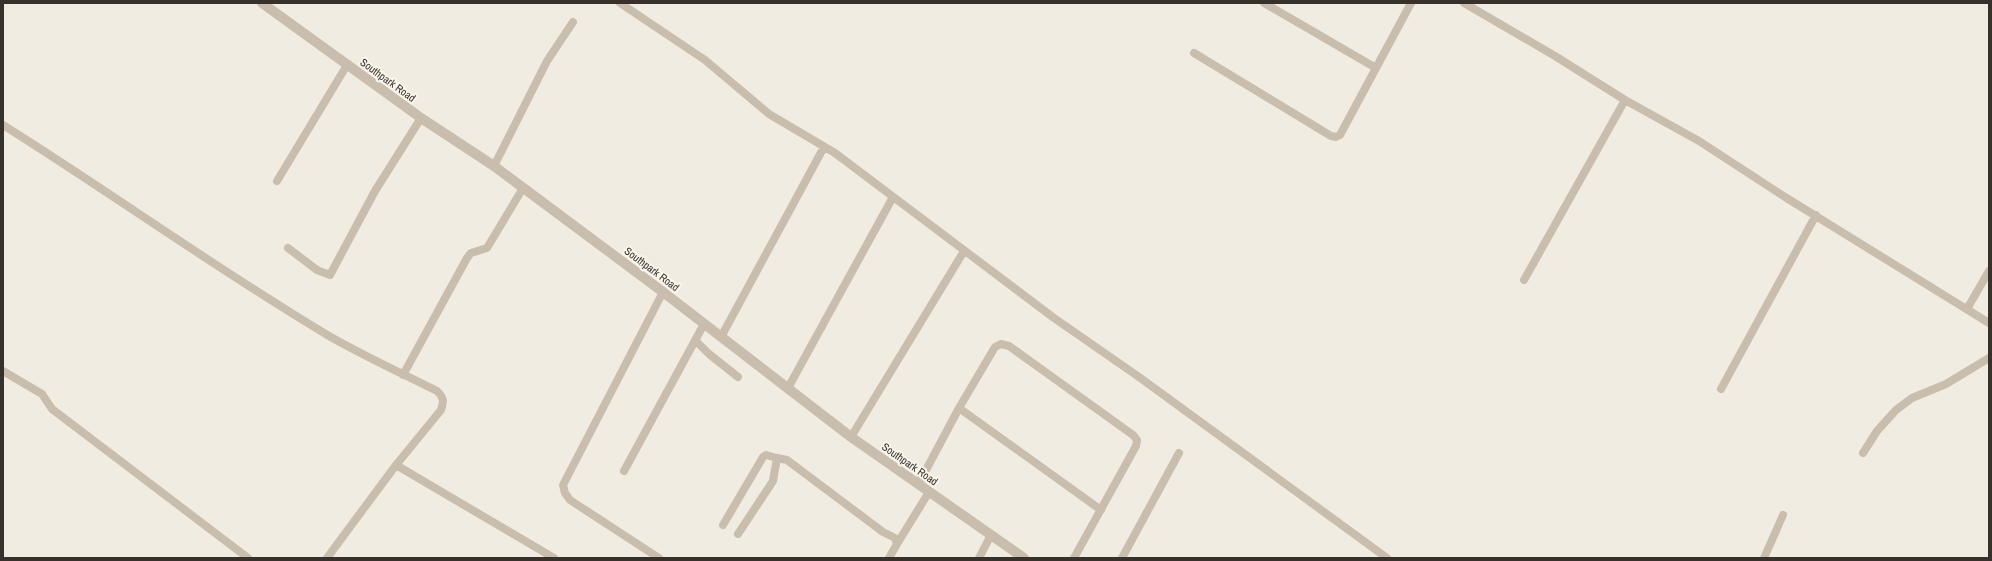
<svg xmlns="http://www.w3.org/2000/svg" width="1992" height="561" viewBox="0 0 1992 561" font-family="'Archivo Narrow',sans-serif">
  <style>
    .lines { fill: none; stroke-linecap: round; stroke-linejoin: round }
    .minor { stroke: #c9bead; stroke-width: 8 }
    .tertiary { stroke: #c9bead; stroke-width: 10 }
    .labels { text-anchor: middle; stroke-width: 4; stroke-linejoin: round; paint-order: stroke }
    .street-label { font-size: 11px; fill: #38312b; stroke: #f9f5ed }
  </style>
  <rect width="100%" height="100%" fill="#f1ece1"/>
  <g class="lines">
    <path class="minor" d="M620,3L705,60L769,114L835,153L1054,318L1139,377L1387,558
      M1264,3L1376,68
      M1464,3L1555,56L1625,100L1699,141L1785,197L1989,323
      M1194,53L1331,136L1336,137L1340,135L1411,3
      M3,125C113,194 218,270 329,336C364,356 401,373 437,391C444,398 444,401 441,410L396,465L554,558
      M494,166L547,61L573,22
      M277,181L347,65
      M288,248L317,270L330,275L375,191L421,118
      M1524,280L1625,100
      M1967,309L1989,271
      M721,337L824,147
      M696,341L709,354L738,377
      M3,371L42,394L52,409L248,558
      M403,375L467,258L471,253L487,248L523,188
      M788,388L893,197
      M1721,389L1816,215
      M959,408L1101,510
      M851,437L964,251
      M1863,453L1877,431L1896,410L1912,398L1946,384L1989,358
      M777,458L787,460L883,532L895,538L897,544L889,558
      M624,471L704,324
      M918,485L959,408L995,347L1001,344L1009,346L1133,435L1137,440L1136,446L1074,558
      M723,525L763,457L766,455L777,458L773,481L738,534
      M897,544L929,492
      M327,558L396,465
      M659,558L570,500L565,493L563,485L663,292
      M979,558L991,535
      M1122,558L1179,453
      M1764,558L1783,515"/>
    <path class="tertiary" d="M262,3L421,118L494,166L663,292L851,437L1024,558"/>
  </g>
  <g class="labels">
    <g class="street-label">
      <text transform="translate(388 80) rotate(36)" y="4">Southpark Road</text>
      <text transform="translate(652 269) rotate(37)" y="4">Southpark Road</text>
      <text transform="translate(910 464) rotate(35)" y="4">Southpark Road</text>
    </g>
  </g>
  <rect width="1992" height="561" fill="none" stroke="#38312b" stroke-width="8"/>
</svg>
